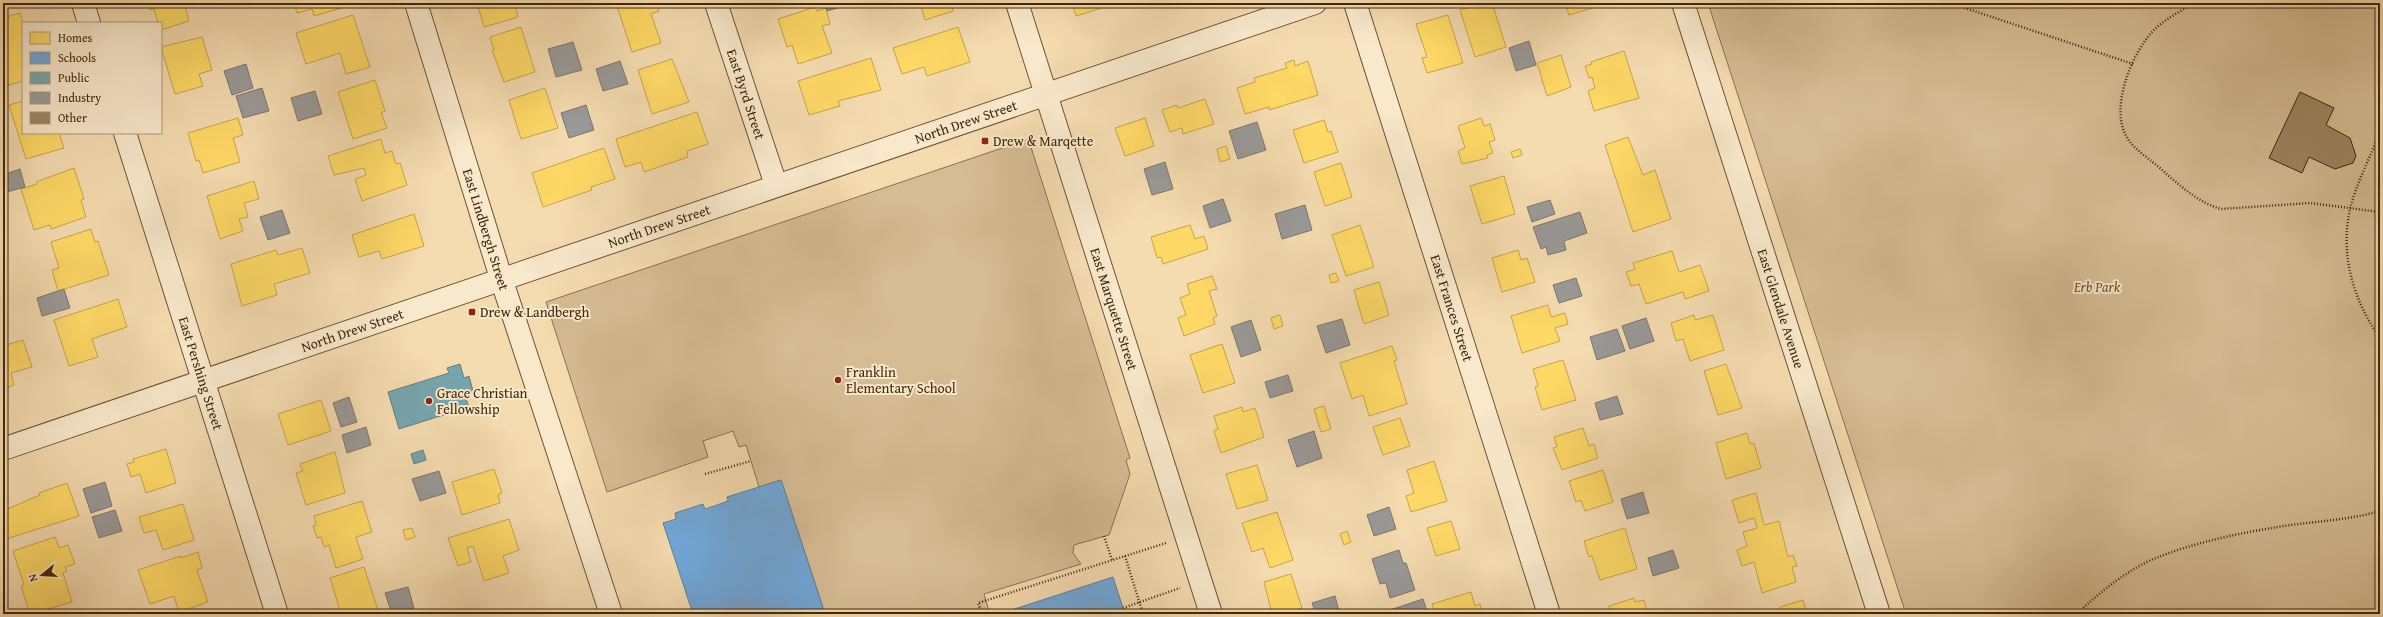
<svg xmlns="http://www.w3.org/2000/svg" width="2383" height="617" viewBox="0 0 2383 617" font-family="'Gentium Book Plus',serif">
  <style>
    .green { fill: #d6bc94; stroke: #8b724f }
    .homes { fill: #ffd966; stroke: #c6a44a }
    .schools { fill: #6fa8dc; stroke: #61819d }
    .public { fill: #76a5af; stroke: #667f7e }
    .industry { fill: #999; stroke: #7e776e }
    .building { fill: #9e8560; stroke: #40270a }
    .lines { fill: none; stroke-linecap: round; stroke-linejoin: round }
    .minor-casing { stroke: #6d5434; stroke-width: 24 }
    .path { stroke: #40270a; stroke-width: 2.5; stroke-dasharray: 1 2; stroke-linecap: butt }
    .minor { stroke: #f8e8cc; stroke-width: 22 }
    .poi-dot { fill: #8f2418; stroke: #f8e8cc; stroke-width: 1.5 }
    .labels { text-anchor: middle; stroke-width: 4; stroke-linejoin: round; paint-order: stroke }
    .street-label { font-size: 14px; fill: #40270a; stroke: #f8e8cc }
    .poi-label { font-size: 14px; fill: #40270a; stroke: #f8e8cc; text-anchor: start }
    .park-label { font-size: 14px; font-style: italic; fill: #664c2c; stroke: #f8e8cc }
  </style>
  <rect width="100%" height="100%" fill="#f5dbb0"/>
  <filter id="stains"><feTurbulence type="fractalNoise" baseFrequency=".005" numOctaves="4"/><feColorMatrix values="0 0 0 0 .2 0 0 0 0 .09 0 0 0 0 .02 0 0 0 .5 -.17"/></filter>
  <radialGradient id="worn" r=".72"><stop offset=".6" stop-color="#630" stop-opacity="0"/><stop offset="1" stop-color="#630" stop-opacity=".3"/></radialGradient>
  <path class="green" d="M1708,3H2380V614H1906Z
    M1026,140L1029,141L1130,458L1126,460L1130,474L1109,535L1074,545L1073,553L1081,564L984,594L989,611L977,614H825L781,480L759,487L746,445L739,447L733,431L703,441L708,457L607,492L546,302Z"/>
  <path class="homes" d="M147,3H184L189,21L161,30V23H158L154,9L150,10Z
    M294,3H343L345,7L314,16L312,9L297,13Z
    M477,3H514L518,17L484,27Z
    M616,3H657L659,11L651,14L661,43L632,52Z
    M920,3H951L953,11L925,20Z
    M1072,3H1110L1111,5L1076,16Z
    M1471,3H1492L1506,47L1475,57L1460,10L1472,6Z
    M1565,3H1608L1569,15Z
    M815,7L817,11L826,8L830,24L822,26L832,53L798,64L792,45L787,47L778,19Z
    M20,13L23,23V81L3,87V18Z
    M353,15L370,67L346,74L340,53L306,64L296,33Z
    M1448,15L1463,63L1427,73L1422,58L1427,57L1416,24Z
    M521,27L535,72L504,82L492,50H494L490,37Z
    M958,27L970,62L927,76L924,67L902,74L893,48Z
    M202,37L212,70L199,74L203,86L175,94L161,47Z
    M1624,51L1639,98L1594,111L1588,91L1595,88L1592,77L1589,78L1585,66L1592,64L1591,62Z
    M1561,55L1571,87L1547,96L1537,63Z
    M871,58L881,90L838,101L840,106L809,115L798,81Z
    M672,59L689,102L652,114L638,70Z
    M1294,60L1295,66L1308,61L1318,95L1269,110V107L1245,114L1237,88L1255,82L1254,78L1287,68L1285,63Z
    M375,80L385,111L381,113L387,128L353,139L338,92Z
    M545,88L558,128L521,139L509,100Z
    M1205,99L1214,124L1183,134L1182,128L1170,132L1162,110L1177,105L1178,108Z
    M23,101V133H59L64,148L26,159L9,105Z
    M697,112L708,144L687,151L688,157L644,172L641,162L625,167L616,139Z
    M238,118L243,135L233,138L240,162L203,173L199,160L196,161L188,133Z
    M1145,118L1154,146L1125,156L1115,128Z
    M1481,118L1484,126L1490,124L1495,140L1489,142L1493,153L1487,155L1488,158L1462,164L1458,151L1465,148L1458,126Z
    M1324,120L1328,132L1331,131L1338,152L1304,163L1293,130Z
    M1628,137L1643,175L1655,170L1671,219L1633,232L1605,145Z
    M381,139L385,153L392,151L396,164L400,163L407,185L362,201L355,179L366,175L364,168L334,175L328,156Z
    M1226,146L1230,159L1220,162L1217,149Z
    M604,148L615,179L591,187L592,190L543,207L532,173Z
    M1520,149L1522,155L1513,158L1511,152Z
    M1341,163L1352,197L1325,206L1314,172Z
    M74,168L84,199L81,200L86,217L51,229L50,225L34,230L21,189L37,184L36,182Z
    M1504,176L1515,214L1482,224L1470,186Z
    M254,181L259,199L244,203L248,217L239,219L243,231L220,239L207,196Z
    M414,214L424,246L382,259L379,251L359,257L352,235Z
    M1190,225L1195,239L1204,236L1208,249L1163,264L1161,257L1157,258L1151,237Z
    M1360,225L1374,267L1346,276L1332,235Z
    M91,229L95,242L98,241L109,275L58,291L52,270L59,268L51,242Z
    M302,248L310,273L274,284L277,295L242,306L231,264L276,250L278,255Z
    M1518,250L1521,260L1527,258L1535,282L1502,292L1492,258Z
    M1672,251L1679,272L1700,265L1709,291L1685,299L1683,292L1646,304L1639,284L1631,286L1626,272L1635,269L1633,263Z
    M1336,273L1339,281L1331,283L1329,275Z
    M1212,276L1217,289L1209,291L1217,316L1213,318L1215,324L1184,336L1178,318L1186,315L1180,298L1190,294L1187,284Z
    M1379,282L1389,315L1364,324L1354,290Z
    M118,299L127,327L92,339L98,357L69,366L54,320Z
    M1548,305L1551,317L1565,313L1568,324L1555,328L1560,341L1522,353L1511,316Z
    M1280,315L1283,326L1274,329L1271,318Z
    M1694,315L1695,320L1713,315L1724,350L1690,361L1683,339L1676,341L1671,323Z
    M23,340L32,367L11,373L14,385L3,389V354L5,353L3,346Z
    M1222,344L1235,383L1203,393L1190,355Z
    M1392,346L1397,360L1394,361L1407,404L1369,416L1363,395L1352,399L1340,363Z
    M1563,360L1576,400L1542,410L1535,387L1538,386L1533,369Z
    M1726,364L1742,408L1718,415L1704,371Z
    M321,400L331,431L288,445L278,414Z
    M1324,406L1331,429L1321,432L1314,409Z
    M1242,407L1243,412L1255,408L1264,437L1221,453L1214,431L1218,429L1214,416Z
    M1400,418L1410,446L1383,455L1373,427Z
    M1583,428L1589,446L1594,444L1598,458L1562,470L1553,448L1557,447L1554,437Z
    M1747,433L1750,444L1754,443L1761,468L1726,479L1716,443Z
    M166,449L176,483L146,493L140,474L131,477L127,464L134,462L133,459Z
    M335,452L345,493L306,505L296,473L303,471L300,464Z
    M1434,461L1447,501L1411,512L1406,496L1414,493L1407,470Z
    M1257,465L1268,500L1237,509L1226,474Z
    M494,469L502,493L498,495L500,503L462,515L452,482Z
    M1603,470L1613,502L1585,511L1581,500L1576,502L1569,481Z
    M67,483L79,516L6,539L3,530V511L40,495L39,493Z
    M1756,493L1764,525L1779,521L1788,557L1793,555L1797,566L1792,567L1796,582L1762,593L1754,562L1742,566L1737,550L1747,546L1743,532L1757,528L1754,518L1739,523L1732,500Z
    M362,501L372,532L356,537L363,559L336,568L329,545L324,547L321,537L317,538L313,526L316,525L314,516Z
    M183,504L194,540L163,550L156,530L144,533L139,517Z
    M1277,512L1293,560L1270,568L1263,548L1252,552L1242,523Z
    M509,519L519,550L503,556L509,573L484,581L473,546L467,548L471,562L458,566L448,538Z
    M1451,521L1460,549L1436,556L1427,528Z
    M412,528L415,537L406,540L403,530Z
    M1625,528L1637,569L1600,580L1592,556L1589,557L1584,541Z
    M1347,531L1351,542L1344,545L1340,534Z
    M55,537L59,548L68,545L75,564L65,567L67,571L63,573L72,602L30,614L21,586L24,585L13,551Z
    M198,552L202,568L197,570L208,602L179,612L174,596L150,604L138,570L181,556V558Z
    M364,567L378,610L366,614H341L330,578Z
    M1291,574L1302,608L1283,614H1272L1264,582Z
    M1471,592L1475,606L1480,604L1482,612L1478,614H1435L1432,604Z
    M1634,598L1635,602L1644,600L1648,614H1611L1609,606Z
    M1803,600L1807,613L1782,614L1780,607Z
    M82,610L84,614H70Z"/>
  <path class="schools" d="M781,480L825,614H693L663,523L676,519L675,513L703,504L705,509L717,505L728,501L727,497Z
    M1113,577L1125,614H999Z
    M989,611L990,614H977L982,613Z"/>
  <path class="public" d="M460,364L464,378L469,376L473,391L465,396L469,407L399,429L388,392L449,373L447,368Z
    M423,450L426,460L414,464L411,454Z"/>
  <path class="industry" d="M825,3H850L851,4L827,11Z
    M1529,41L1536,65L1516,71L1509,48Z
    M573,42L582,70L556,77L548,49Z
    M620,61L628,84L603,91L596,69Z
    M246,64L253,88L232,95L224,71Z
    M262,88L269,111L243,118L236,96Z
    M315,91L322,114L298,121L291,98Z
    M586,105L594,130L569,138L561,113Z
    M1257,122L1266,150L1238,159L1229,131Z
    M1165,162L1173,189L1152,195L1144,169Z
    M20,169L25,187L3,193V175Z
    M1223,199L1231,221L1210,228L1203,206Z
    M1550,200L1555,214L1532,222L1527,207Z
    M1305,205L1312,230L1282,239L1275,214Z
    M282,210L290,233L268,240L260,217Z
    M1580,212L1587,233L1564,241L1566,250L1548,255L1546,247L1541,249L1533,227Z
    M1576,278L1582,296L1559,303L1553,285Z
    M64,289L70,308L42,316L37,298Z
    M1646,318L1654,341L1630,349L1622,326Z
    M1342,319L1350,345L1326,353L1317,326Z
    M1251,320L1261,350L1241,357L1231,327Z
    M1617,329L1625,351L1597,360L1590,337Z
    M1288,375L1293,391L1270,398L1265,382Z
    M1617,396L1623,414L1600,420L1595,403Z
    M349,397L357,422L341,427L333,403Z
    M366,427L371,445L347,453L342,435Z
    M1314,431L1322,458L1297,467L1288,440Z
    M439,471L446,493L420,501L412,479Z
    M105,482L112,506L91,513L83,489Z
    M1643,492L1649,513L1627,519L1621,499Z
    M1389,507L1396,529L1374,536L1367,515Z
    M115,510L122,531L99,538L92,517Z
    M1399,550L1403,563H1406L1415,590L1390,598L1386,583L1380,584L1372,559Z
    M1673,550L1679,568L1653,576L1648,558Z
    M408,587L414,608L392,614L385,593Z
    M1335,596L1339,611L1330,614H1316L1312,603Z
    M1423,599L1428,614H1391L1390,610Z
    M417,611L418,614H407Z"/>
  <path class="building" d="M2300,92L2334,108L2326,125L2350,138L2356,156L2353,163L2335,169L2309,157L2302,173L2269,158Z"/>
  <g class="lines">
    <defs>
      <g id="minor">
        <path d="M83,3L89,23"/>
        <path id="s1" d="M416,3L501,278L611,614"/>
        <path id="s2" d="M716,3L776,185"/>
        <path id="s3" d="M1017,3L1211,614"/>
        <path id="s4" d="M1355,3L1549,614"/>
        <path id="s5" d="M1683,3L1879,614"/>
        <path id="s6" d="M125,133L277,614"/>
        <path id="s7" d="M3,449L1315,3"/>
      </g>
    </defs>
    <use href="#minor" class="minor-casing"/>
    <path class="path" d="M1950,3L2133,64
      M2194,3C2181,11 2165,19 2154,30C2132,52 2108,110 2128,139C2135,150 2151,160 2161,169C2179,185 2199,203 2221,209L2310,203L2380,212
      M2380,132C2371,156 2356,184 2350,209C2340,255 2353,300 2380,338
      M705,474L751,461
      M1104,536L1112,560
      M1125,556L1143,614
      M1123,608L1180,588
      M982,613L978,603L1166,543
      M2077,614C2097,594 2130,568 2156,558C2193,543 2239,533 2278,527C2312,521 2346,521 2380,511"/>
    <use href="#minor" class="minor"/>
  </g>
  <g class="poi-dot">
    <rect x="981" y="137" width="8" height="8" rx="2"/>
    <rect x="468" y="308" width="8" height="8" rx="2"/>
    <circle cx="838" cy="380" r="4"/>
    <circle cx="429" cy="401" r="4"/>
  </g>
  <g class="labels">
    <g class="street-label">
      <text dy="5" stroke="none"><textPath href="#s2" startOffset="96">East Byrd Street</textPath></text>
      <text dy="5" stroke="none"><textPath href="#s7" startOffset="1017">North Drew Street</textPath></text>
      <text dy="5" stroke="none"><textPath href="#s7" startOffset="693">North Drew Street</textPath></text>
      <text dy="5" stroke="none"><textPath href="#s1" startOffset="237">East Lindbergh Street</textPath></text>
      <text dy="5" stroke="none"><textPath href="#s3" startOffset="321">East Marquette Street</textPath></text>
      <text dy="5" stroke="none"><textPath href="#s4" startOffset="320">East Frances Street</textPath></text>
      <text dy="5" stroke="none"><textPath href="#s5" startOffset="321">East Glendale Avenue</textPath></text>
      <text dy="5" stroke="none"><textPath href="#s7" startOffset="369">North Drew Street</textPath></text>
      <text dy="5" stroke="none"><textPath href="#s6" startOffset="252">East Pershing Street</textPath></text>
    </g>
    <g class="poi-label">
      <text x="993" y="146">Drew &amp; Marqette</text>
      <text x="480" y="317">Drew &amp; Landbergh</text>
      <text x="846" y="377">Franklin<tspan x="846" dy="16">Elementary School</tspan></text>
      <text x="437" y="398">Grace Christian<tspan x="437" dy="16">Fellowship</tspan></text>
    </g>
    <g class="park-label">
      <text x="2097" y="292">Erb Park</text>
    </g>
  </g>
  <rect width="2383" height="617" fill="none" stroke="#f5dbb0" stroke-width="16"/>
  <rect x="4" y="4" width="2375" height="609" fill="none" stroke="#40270a" stroke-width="2"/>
  <rect x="8" y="8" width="2367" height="601" fill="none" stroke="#40270a"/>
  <rect x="22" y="22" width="140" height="112" fill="#f8e8cc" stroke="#ae9b7e"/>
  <rect x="30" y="32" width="20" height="12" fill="#ffd966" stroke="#ae9b7e"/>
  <text x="58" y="42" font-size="12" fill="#40270a">Homes</text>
  <rect x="30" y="52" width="20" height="12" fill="#6fa8dc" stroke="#ae9b7e"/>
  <text x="58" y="62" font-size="12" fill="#40270a">Schools</text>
  <rect x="30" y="72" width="20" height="12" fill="#76a5af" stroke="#ae9b7e"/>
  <text x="58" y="82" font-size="12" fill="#40270a">Public</text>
  <rect x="30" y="92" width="20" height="12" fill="#999999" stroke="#ae9b7e"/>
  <text x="58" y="102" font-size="12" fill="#40270a">Industry</text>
  <rect x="30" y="112" width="20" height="12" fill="#9e8560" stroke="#ae9b7e"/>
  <text x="58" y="122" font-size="12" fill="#40270a">Other</text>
  <g transform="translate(42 575) rotate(252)" stroke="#f8e8cc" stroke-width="3" paint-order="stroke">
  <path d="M0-3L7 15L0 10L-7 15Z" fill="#40270a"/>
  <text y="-6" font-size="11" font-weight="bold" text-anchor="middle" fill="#40270a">N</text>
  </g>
  <rect width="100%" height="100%" filter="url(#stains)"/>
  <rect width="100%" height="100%" fill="url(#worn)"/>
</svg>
